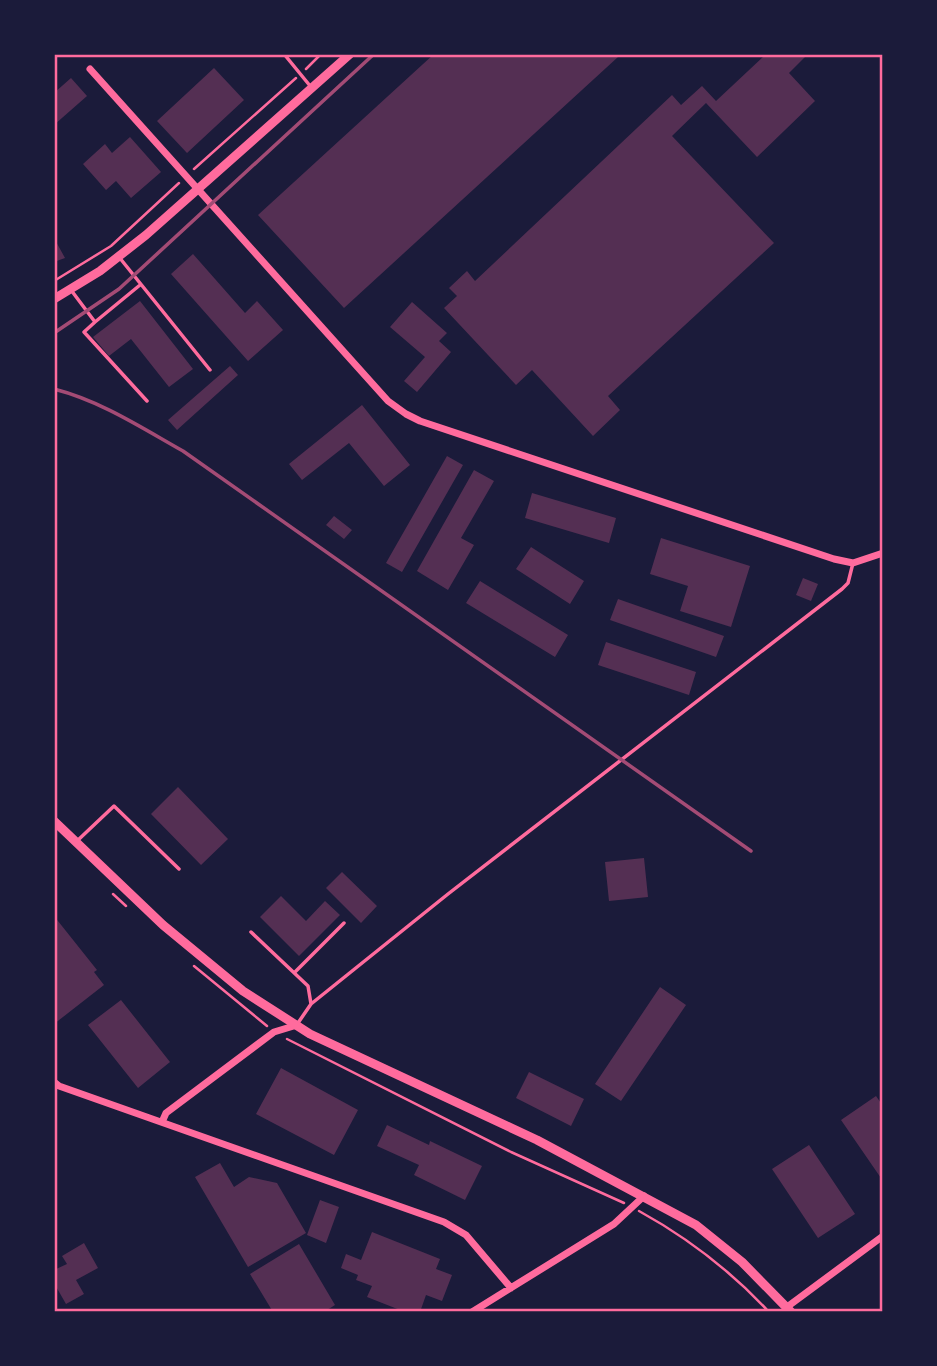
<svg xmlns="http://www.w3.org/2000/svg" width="937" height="1366" viewBox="0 0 937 1366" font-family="Lato,sans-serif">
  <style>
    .building { fill: #542f53 }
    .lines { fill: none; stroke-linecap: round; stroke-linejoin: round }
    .path { stroke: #ff6b9d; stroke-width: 2.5 }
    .service { stroke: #ff6b9d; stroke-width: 3.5 }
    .minor { stroke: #ff6b9d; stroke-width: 7 }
    .tertiary { stroke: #ff6b9d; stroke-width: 9 }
    .rail { stroke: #a44b75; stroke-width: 3.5 }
    .neatline { fill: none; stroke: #ff6b9d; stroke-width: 2.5 }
  </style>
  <rect width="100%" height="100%" fill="#1b1b3a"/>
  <path class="building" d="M434,54H617L618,57L344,308L258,215Z
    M766,54H808L789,73L815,101L757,157L706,103L672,136L774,243L608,396L620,410L593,436L532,370L516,385L444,308L457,296L449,288L467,271L475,281L672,95L681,105L702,86L716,101Z
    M214,68L244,100L187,153L157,121Z
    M71,78L87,96L54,125V93Z
    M130,137L161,172L131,198L116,181L106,190L83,164L105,144L112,153Z
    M54,238L65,258L54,262Z
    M193,254L245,313L257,301L283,330L248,361L171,274Z
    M140,301L193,369L169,387L131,339L109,356L93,337Z
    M412,302L447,333L439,341L451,352L417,392L404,381L425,357L390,327Z
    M230,366L238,375L177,430L168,420Z
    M362,405L410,465L384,486L349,443L302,480L289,464Z
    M447,456L463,465L402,572L386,563Z
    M474,470L494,481L461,538L474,545L448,590L417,571Z
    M532,493L616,518L609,543L525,518Z
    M334,516L352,530L344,539L326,525Z
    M661,538L750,566L731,627L680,611L688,586L650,574Z
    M531,547L584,581L570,604L516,569Z
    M803,578L818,584L811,601L796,595Z
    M480,581L568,635L555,657L466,603Z
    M618,599L724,636L716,657L610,620Z
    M606,642L696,672L689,695L598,665Z
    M178,787L228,839L201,865L151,814Z
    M644,858L648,897L609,901L605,862Z
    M342,872L377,906L361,923L326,888Z
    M281,896L306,921L325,901L340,915L299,956L260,917Z
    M54,916L97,970L94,972L104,985L54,1024Z
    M660,987L686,1005L621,1101L595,1084Z
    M121,1000L170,1062L138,1088L88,1025Z
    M281,1068L358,1110L334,1155L256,1114Z
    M529,1072L584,1099L571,1126L516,1098Z
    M876,1096L883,1106V1181L841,1120Z
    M387,1125L429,1145L430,1141L482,1166L465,1200L414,1175L419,1165L377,1146Z
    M809,1145L855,1214L818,1238L772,1169Z
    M220,1163L234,1187L249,1177L277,1183L306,1233L248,1267L195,1177Z
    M320,1200L339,1207L326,1243L307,1235Z
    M372,1232L440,1259L436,1269L452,1275L442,1301L426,1295L420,1312H405L367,1297L372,1286L356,1280L358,1275L341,1268L346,1254L361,1260Z
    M84,1243L98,1268L76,1280L84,1294L66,1304L54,1283V1270L67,1264L62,1256Z
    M299,1244L335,1305L324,1312H273L250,1274Z"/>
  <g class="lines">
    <path class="path" d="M306,69L321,54
      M194,169L296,78
      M54,281L111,246L179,183
      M113,894L126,906
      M194,966L267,1026
      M287,1039L511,1152L624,1203
      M639,1211C688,1238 731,1271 769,1312"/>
    <path class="service" d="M284,54L311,87
      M119,257L210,370
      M71,290L95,322L84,332L147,401
      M95,322L140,285
      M77,841L114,806L179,869
      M251,932L308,986L311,1004
      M295,972L344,923
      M298,1023L311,1004L448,894L842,589L848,583L853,563"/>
    <path class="minor" d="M90,69L388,401L406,414L420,421L834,559L853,563L883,553
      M54,1082L59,1086L444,1222L466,1235L511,1288
      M162,1122L166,1113L274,1032L297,1025
      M787,1307L883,1236
      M472,1312L614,1224L644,1196"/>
    <path class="tertiary" d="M54,299L100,271L146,235L350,54
      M54,821L163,925L243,991L310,1034L537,1140L696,1225L742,1262L791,1312"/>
    <path class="rail" d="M54,333L119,289L374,54
      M54,389C101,401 142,428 183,451L751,851"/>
  </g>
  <rect width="937" height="1366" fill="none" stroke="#1b1b3a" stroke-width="112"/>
  <rect x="56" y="56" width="825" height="1254" class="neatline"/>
</svg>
